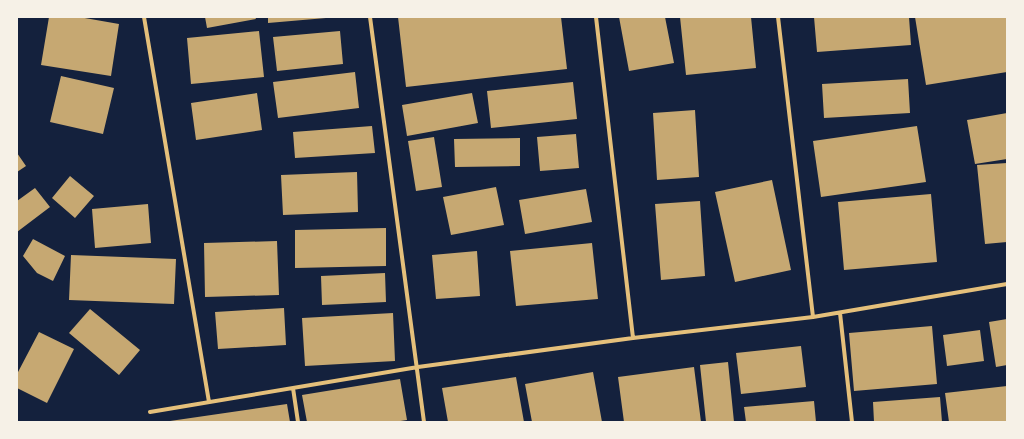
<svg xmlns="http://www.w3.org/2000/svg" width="1024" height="439" viewBox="0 0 1024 439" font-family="'IBM Plex Sans',sans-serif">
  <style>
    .building { fill: #c6a872 }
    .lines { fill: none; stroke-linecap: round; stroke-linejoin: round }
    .minor { stroke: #e5c07b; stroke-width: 4 }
  </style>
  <rect width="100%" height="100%" fill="#14213d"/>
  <path class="building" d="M49,17H79L119,24L111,76L41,65Z
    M205,17H255L256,19L207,28Z
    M268,17H326V18L268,23Z
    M398,17H561L567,69L406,87Z
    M619,17H665L674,63L629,71Z
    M680,17H751L756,68L686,75Z
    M814,17H909L911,45L817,52Z
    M915,17H1007V72L926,85Z
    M259,31L264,77L191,84L187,38Z
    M340,31L343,64L277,71L273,37Z
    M355,72L359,108L278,118L273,82Z
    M61,76L114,88L103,134L50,122Z
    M908,79L910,113L824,118L822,84Z
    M573,82L577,119L491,128L487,91Z
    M257,93L262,130L196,140L191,103Z
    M472,93L478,123L407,136L402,105Z
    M695,110L699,177L657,180L653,113Z
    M1007,113V159L975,164L967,120Z
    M372,126L375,153L295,158L293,132Z
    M917,126L926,182L821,197L813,141Z
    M576,134L579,168L540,171L537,137Z
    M434,137L442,187L416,191L408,141Z
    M520,138V166L455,167L454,139Z
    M17,153L26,166L17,172Z
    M1007,163V242L985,244L977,165Z
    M357,172L358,212L283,215L281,175Z
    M70,176L94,196L75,218L52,198Z
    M772,180L791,270L735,282L715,192Z
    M496,187L504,225L451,235L443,197Z
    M35,188L50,207L17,232V201Z
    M586,189L592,222L525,234L519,200Z
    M931,194L937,262L844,270L838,202Z
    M700,201L705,276L661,280L655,204Z
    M148,204L151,243L95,248L92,209Z
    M386,228V266L295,268V230Z
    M33,239L65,256L53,281L37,273L23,256Z
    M277,241L279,295L205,297L204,243Z
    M592,243L598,299L516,306L510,251Z
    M477,251L480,296L436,299L432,255Z
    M71,255L176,259L174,304L69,300Z
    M385,273L386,302L322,305L321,276Z
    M284,308L286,345L218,349L215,312Z
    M90,309L140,350L119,375L69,333Z
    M393,313L395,361L305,366L302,318Z
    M1007,319V365L996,367L989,322Z
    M932,326L937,384L854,391L849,333Z
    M980,330L984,361L947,366L943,335Z
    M39,332L74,349L47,403L17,388V374Z
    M801,346L806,387L741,394L736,353Z
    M728,362L734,422H706L700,365Z
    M694,367L701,422H624L618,377Z
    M593,372L602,422H532L525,384Z
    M516,377L524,422H448L442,388Z
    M400,379L407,420L394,422H307L302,395Z
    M1007,386V422H949L945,393Z
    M940,397L942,422H874L873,402Z
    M814,401L816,422H746L744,407Z
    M287,404L290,422H170V421Z"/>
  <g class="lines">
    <path class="minor" d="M144,17L209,402
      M370,17L424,422
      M596,17L633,338
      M778,17L813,317
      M840,313L852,422
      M293,388L298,422
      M150,412L418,367L633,338L813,317L1007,284"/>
  </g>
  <rect width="1024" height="439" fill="none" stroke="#f6f1e7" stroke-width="36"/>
</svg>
